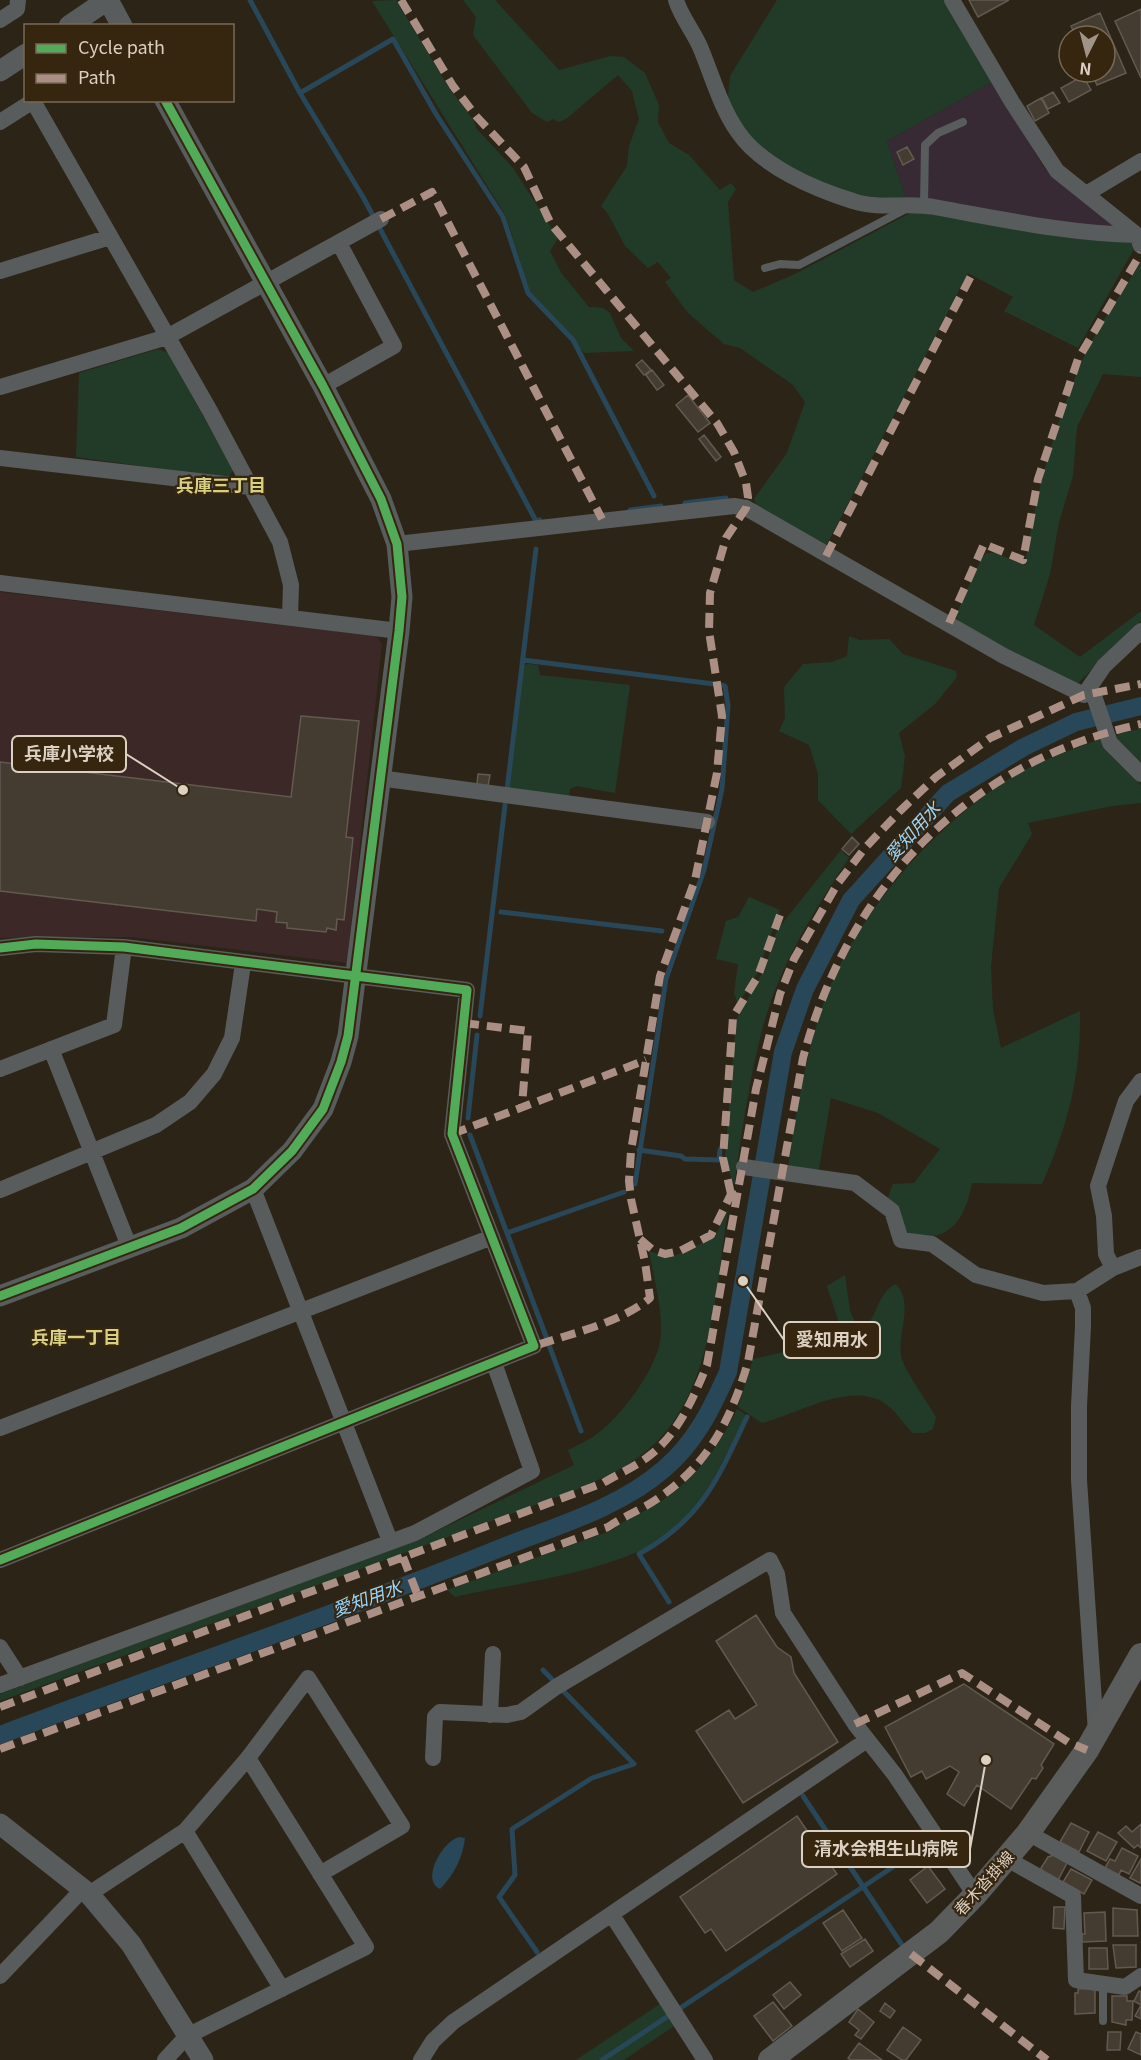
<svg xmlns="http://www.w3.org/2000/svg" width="1141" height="2060" viewBox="0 0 1141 2060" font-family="Georgia,'Noto Sans JP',serif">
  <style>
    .industrial { fill: #372a34 }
    .education { fill: #3c2927 }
    .green { fill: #223b29 }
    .water { fill: #284759 }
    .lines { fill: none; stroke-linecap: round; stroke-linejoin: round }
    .stream { stroke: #284759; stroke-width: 5 }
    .canal { stroke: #284759; stroke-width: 18 }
    .building { fill: #443c31; stroke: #625a50; stroke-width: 1.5 }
    .service { stroke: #585c5d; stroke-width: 8 }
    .minor { stroke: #585c5d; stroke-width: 16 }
    .tertiary { stroke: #585c5d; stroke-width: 21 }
    .secondary { stroke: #5b5d5d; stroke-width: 24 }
    .quiet { stroke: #ac8f84; stroke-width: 8; stroke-dasharray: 15 8; stroke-linecap: butt }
    .cycleway-casing { stroke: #36250f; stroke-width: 13 }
    .cycleway { stroke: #51ab58; stroke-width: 9 }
    .labels { text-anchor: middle; stroke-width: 4.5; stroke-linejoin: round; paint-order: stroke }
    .street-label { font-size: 16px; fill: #dcd0c3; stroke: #36250f }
    .neighbourhood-label { font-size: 18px; font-weight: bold; fill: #d7d082; stroke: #36250f }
    .water-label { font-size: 18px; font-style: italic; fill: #97d6fc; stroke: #36250f }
    .leader { fill: none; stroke: #dcd0c3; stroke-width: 2 }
    .callout-dot { fill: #dcd0c3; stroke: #36250f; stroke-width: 2 }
    .callout { fill: #36250f; stroke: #dcd0c3; stroke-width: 2 }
    .callout-label { font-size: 18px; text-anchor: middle; font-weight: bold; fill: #dcd0c3 }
  </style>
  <rect width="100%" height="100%" fill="#2d2418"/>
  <path class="industrial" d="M992,82L1045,169L1113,224L1109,230L906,199L887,141Z"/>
  <path class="education" d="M0,592L376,636L382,644L347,963L131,937L0,938Z"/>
  <path class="green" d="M396,0L449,88L474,121L476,128L513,168L558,238L550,251L562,274L589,307L603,308L610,313L621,338L634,351L584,353L530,292L506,216L372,1Z
    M463,0H495L559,70L610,56L624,57L645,73L659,105L658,122L669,143L689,155L720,190L731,183L736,189L728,202L734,280L753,292L795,274L912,212L1130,240L1135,247L1078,348L1004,311L1013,297L968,273L825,548L757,507L754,499L787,453L805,402L793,385L740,348L724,344L688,313L665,282L671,278L658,262L648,268L625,246L608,214L601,206L627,166L629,146L639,119L632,91L618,75L566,119L559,122L553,119L547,122L532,113L473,35L476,17Z
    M777,0H945L992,82L887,141L906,199L849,195L765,154L746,134L728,98L730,76Z
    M1141,262V377L1103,374L1077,427L1073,476L1059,522L1050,574L1034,625L1080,657L1141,611V621L1075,686L957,621L956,615L980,561L986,553H995L1025,565C1035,495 1054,426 1082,361C1097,327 1121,294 1141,262Z
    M158,349L168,353L233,470L228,478L76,457L79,373Z
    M849,636L860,640L889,639L903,654L956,671L957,677L935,704L899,733L905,756L901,788L851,834L818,800V774L809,745L779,731L785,718L784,687L803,664L832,662L847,656Z
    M528,664L538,665L540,675L630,685L615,793L576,786L570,789L569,797L509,789L524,665Z
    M1141,729V762L1116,738L1119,733Z
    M1101,739L1103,745L1141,785V803L1112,806L1028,823L1032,834L999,888L991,966L993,1009L1001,1048L1080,1011C1081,1076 1068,1125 1042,1184L972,1183C964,1224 948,1243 904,1236L888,1197L893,1184L914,1183L940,1149L878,1113L831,1098L818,1174L788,1168C795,1118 804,1065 819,1017C847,925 929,829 1009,779C1038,761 1070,750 1101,739Z
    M841,850L849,858C819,903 791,947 772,998C752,1054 743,1126 734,1186L725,1158L736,1020L764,970L777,930Z
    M749,897L780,910L757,974L738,1004L734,993L738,964L716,959L726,921L738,917Z
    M728,1209C715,1290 713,1404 640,1456C620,1471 598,1480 576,1490L0,1701V1694L422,1538L574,1465L568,1450C576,1446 585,1442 593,1437C619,1420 660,1366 661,1334C662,1306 654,1279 649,1251L666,1257L677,1255L715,1237Z
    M845,1275L850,1311L860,1332C877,1321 876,1295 895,1284C915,1300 897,1334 901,1356C904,1370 928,1403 936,1417L933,1429L925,1433H912C904,1423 894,1409 883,1402C847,1382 798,1414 762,1423L738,1407L753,1359L844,1338L827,1286Z
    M737,1409L746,1415C727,1452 709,1494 680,1524C635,1571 516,1582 455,1597L447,1590L613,1530C625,1518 643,1513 657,1504C694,1480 719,1448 737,1409Z
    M663,2002L677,2024L624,2060H576Z"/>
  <path class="water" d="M459,1837L465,1838C463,1857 454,1875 440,1889C420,1880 443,1841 459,1837Z"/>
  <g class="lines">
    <path class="stream" d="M250,0L300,93L363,197L536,521L540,520
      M300,93L393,39L436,114L503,217L528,293L573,340L654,496
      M685,503L726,498
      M630,510L661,506
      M523,660L714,684
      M507,790L536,549
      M501,912L662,931
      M480,1016L505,805
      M468,1118L477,1035
      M470,1135L547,1339
      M639,1150L681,1156L685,1159L719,1160L720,1150
      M635,1184L666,979L704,870L722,789L728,705L725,686L722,685
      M507,1233L624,1192
      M549,1345L581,1431
      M669,1602L639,1554C702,1519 717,1480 747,1417
      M803,1796L902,1945
      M537,1952L499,1897L515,1875L512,1829L592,1778L634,1764L543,1670
      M602,2060L929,1843"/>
    <path class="canal" d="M0,1735C164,1673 330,1617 493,1551C549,1528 617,1510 664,1469C695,1443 712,1408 728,1372L783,1052L805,989L851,900L948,793L1024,747L1076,722L1141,706"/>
  </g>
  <path class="building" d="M969,0H1009L978,17Z
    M1141,9V78L1115,21Z
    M1100,13L1126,73L1097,85L1091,72H1105V36H1076L1071,26Z
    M1083,76L1091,90L1069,102L1061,88Z
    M1053,92L1060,103L1048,109L1042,98Z
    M1041,98L1049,113L1035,121L1027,106Z
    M907,147L914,159L903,165L897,152Z
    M642,360L651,370L644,375L636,365Z
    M652,370L664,385L657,390L646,375Z
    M688,395L710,423L698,432L676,405Z
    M704,435L721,457L716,461L699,439Z
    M301,716L359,721L346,837L353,838L344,920L337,919L336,930L327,928L326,932L287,928V923L276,922L277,912L257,909L256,921L0,891V762L291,797Z
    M478,774L490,775L488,786L477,784Z
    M852,837L859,844L849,855L842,849Z
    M756,1615L777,1647L791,1657L794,1673L838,1742L743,1803L696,1731L729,1710L735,1719L757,1705L716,1641Z
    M964,1684L1054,1744L1041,1765L1043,1768L1036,1779L1032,1778L1011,1809L977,1785L964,1806L947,1794L959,1772L950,1766L926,1779L922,1771L911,1777L885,1727Z
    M797,1816L837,1874L726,1951L711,1929L705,1933L680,1897Z
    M1071,1823L1089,1832L1079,1852L1060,1842Z
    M1141,1824V1848L1138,1845L1134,1848L1118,1833L1126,1826L1132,1832Z
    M1098,1832L1117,1842L1106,1861L1087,1851Z
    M1122,1848L1138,1856L1129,1874L1121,1870L1119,1875L1105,1868L1110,1859L1115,1861Z
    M1054,1855L1067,1863L1057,1882L1044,1874L1041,1868L1048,1857Z
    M1141,1859V1881L1140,1883L1130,1878Z
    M928,1866L945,1889L927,1903L910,1880Z
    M1071,1869L1092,1880L1084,1894L1063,1882Z
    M1054,1907H1065L1064,1929L1053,1928Z
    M1113,1908L1137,1910L1138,1936H1113Z
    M843,1910L862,1938L842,1951L823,1923Z
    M1105,1912L1106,1941L1082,1942V1934H1085L1084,1913Z
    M865,1939L873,1951L850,1967L841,1954Z
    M1113,1945H1136V1967L1116,1968Z
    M1089,1948H1107L1108,1969H1089Z
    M790,1982L801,1995L784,2009L773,1995Z
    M1095,1988V2013L1075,2014V1993H1078V1989Z
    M1139,1991L1141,1992V2019L1135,2016L1141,2005L1134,2001Z
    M1112,1996H1127V2001H1133L1132,2020H1126V2025L1112,2022Z
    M773,2002L792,2026L773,2041L754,2016Z
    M885,2003L895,2011L890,2018L880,2011Z
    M858,2009L874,2022L861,2039L855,2035L859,2030L849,2022Z
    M903,2027L921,2040L906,2060H902L887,2050Z
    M1108,2032H1121L1120,2050H1107Z
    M1136,2032L1141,2034V2055L1128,2049Z
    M859,2043L882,2060H851L848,2058Z"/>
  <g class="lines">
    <path class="service" d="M924,205L925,145L938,133L963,122
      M765,268L780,264L799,265L904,210
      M1103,1984V2021"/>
    <path class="minor" d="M676,0C681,17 694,32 701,49C712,76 721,108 738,132C761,166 814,189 853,201C880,210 908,202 934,207C1002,219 1069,234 1137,235
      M952,0L1012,102L1057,171L1137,235L1141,246
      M0,20L17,9L18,0
      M0,122L33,101L210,411L280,542L291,585L290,618
      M1086,194L1141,161
      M0,271L110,237
      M323,386L394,346L339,243
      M0,387L167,337L381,219
      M0,458L250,487
      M397,544L734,506L746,508L1004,656L1084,695L1104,666L1141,631
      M0,583L399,631
      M1093,693L1110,743L1141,774
      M379,778L707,822
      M0,948L36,944L124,947L467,990L452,1134L534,1346L0,1560
      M51,1049L129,1246
      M0,1069L114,1025L124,947
      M744,1167L855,1183L892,1211L901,1240L932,1244L976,1275L1043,1293L1077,1291L1113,1268L1141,1257
      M253,1189L390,1541
      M0,1190L156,1125L190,1102L214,1074L232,1038L243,964
      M1113,1268L1106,1254L1104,1216L1098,1186L1126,1101L1141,1081
      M1077,1291L1083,1308V1326L1079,1406V1480L1096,1732
      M0,1428L492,1237
      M0,1647L20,1678
      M0,1685L415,1533L532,1471L494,1363
      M490,1715L493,1654
      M433,1758L435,1717L440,1712L507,1715L521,1712L556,1687L770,1560L777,1574L783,1613L855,1724L895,1775L975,1895
      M185,1831L282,1989
      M1028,1833L1141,1896
      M1007,1859L1073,1896L1076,1980L1125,1987L1141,1976
      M89,1894L185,1831L248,1758L308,1678L402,1826L320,1874
      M612,1915L705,2060
      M0,1976L83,1889
      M165,2060L187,2036L366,1947L248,1758
      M421,2060L433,2041L453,2022L867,1740"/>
    <path class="tertiary" d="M108,0L122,26
      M69,26L107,0
      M0,71L26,54
      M0,1296L181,1228L253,1189L292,1151L323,1109L341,1062L348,1036L399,631L402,597L397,544L381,499L323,386L165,100
      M0,1824L89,1894L131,1944L203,2060"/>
    <path class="secondary" d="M770,2060L939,1932L975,1895L1028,1833L1087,1750L1141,1655"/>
    <path class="quiet" d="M401,0L453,86L476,116L524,167L551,224L717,423L734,452L746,483L748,497L746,508L726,538L710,593L709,631L722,716L717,773L695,880L660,976L631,1151L629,1181L631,1199L645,1262L650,1298C622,1322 570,1334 534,1346
      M381,219L432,192L602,519
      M826,556L971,276
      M949,623L984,544L1023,560L1038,479L1078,359L1141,253
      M464,1023L528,1031L522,1106
      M452,1134L646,1060
      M731,1194L723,1158L733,1017L758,976L780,915
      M640,1239L653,1250L665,1254L680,1251L711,1235L731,1194L738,1195
      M403,1557L418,1596
      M0,1707L603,1483C618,1474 635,1467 649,1456C678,1434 693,1399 707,1365L756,1089L780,994L794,959L838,883L865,848L901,810L936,777L990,738L1084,695L1141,684
      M855,1724L962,1673L1068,1742L1087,1750
      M0,1749L608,1527C624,1516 641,1510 657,1499C708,1465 731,1420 748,1362L803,1058C848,888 967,762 1141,724
      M911,1954L1047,2060"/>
    <defs>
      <path id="cycleway" d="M0,948L36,944L124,947L467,990L452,1134L534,1346L0,1560
        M0,1296L181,1228L253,1189L292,1151L323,1109L341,1062L348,1036L399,631L402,597L397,544L381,499L323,386L165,100"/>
    </defs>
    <use href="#cycleway" class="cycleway-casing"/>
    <use href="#cycleway" class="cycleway"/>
  </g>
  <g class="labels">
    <g class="street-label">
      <text transform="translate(984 1883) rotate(-48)" y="6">春木沓掛線</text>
    </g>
    <g class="neighbourhood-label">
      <text x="221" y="492">兵庫三丁目</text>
      <text x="76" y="1344">兵庫一丁目</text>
    </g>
    <g class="water-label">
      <text transform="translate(913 832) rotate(-48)" y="6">愛知用水</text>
      <text transform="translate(367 1599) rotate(-20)" y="6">愛知用水</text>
    </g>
  </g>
  <path class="leader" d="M183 790L126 754M743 1281L784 1340M986 1760L970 1849"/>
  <g class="callout-dot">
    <circle cx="183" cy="790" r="6"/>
    <circle cx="743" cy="1281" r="6"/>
    <circle cx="986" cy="1760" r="6"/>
  </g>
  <g class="callout">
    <rect x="12" y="736" width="114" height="36" rx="6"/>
    <rect x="784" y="1322" width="96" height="36" rx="6"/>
    <rect x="802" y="1831" width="168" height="36" rx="6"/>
  </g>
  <g class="callout-label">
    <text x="69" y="760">兵庫小学校</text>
    <text x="832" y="1346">愛知用水</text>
    <text x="886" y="1855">清水会相生山病院</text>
  </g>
  <rect x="24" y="24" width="210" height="78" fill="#36250f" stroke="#786957" stroke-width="1.5"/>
  <rect x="36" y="44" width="30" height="9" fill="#51ab58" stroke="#786957" stroke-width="1.5"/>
  <text x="78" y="54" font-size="18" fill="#dcd0c3">Cycle path</text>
  <rect x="36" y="74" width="30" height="9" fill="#ac8f84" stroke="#786957" stroke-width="1.5"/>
  <text x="78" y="84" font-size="18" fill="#dcd0c3">Path</text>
  <g transform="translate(1087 54) rotate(186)"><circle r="28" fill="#36250f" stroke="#786957" stroke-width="1.5"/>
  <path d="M0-4.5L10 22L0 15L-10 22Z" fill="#9f9487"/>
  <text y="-9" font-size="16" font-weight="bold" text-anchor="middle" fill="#dcd0c3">N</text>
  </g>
</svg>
